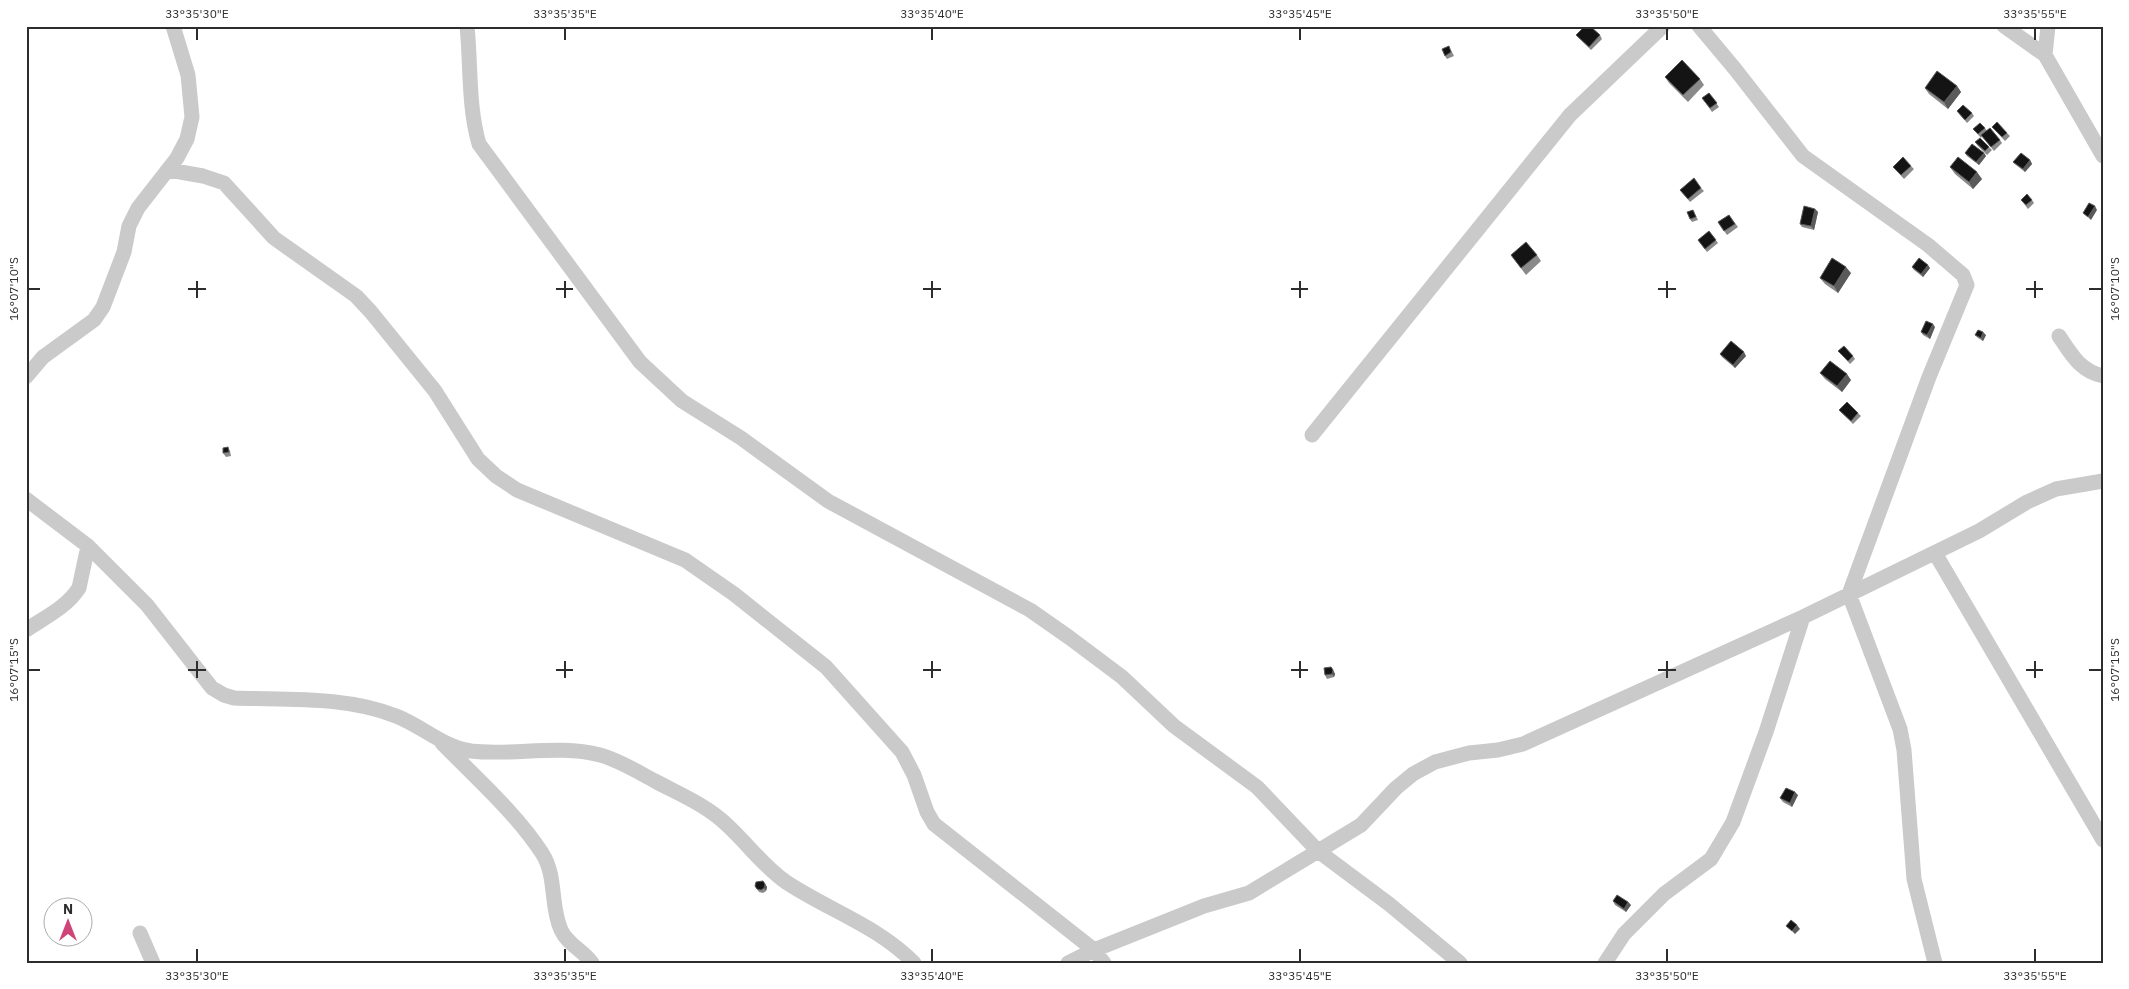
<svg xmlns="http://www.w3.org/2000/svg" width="2129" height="989" viewBox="0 0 2129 989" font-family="'IBM Plex Sans',sans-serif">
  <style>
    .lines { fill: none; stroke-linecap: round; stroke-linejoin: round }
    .minor { stroke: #cacaca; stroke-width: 15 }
    .wall { fill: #8a8a8a }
    .shaded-wall { fill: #5a5a5a }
    .building { fill: #141414; stroke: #5a5a5a }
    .ticks { fill: none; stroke: #2d2d2d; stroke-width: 2 }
    .neatline { fill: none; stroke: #2d2d2d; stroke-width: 2 }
    .ticks-label { font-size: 12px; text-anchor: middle; fill: #2d2d2d }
  </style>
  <rect width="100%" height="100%" fill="#fff"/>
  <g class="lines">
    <path class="minor" d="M467,26C471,65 468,106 479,144L640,362L682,401L741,438L828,501L1030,610L1070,638L1122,677L1174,726L1257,787L1318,851L1389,904L1460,963
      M1699,26L1735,69L1803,156L1928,245L1963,275L1967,285L1929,377L1849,594L1900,729L1904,750L1914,879L1935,963
      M2004,26L2045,55L2103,156
      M2045,55L2048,26
      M169,170L203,176L224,183L274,238L356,296L371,312L435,391L478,459L496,476L517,490L685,560L734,594L826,667L902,752L914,775L927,812L934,824L1094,950L1104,963
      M2059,336C2071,354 2080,371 2103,376
      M26,377L43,357L94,320L103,307L124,252L129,226L138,208L177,158L187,139L192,117L188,75L173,26
      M1312,435L1570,115L1663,26
      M26,499L88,546L147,605L212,688L224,695L234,698C288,700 346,696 396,716C422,726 443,747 471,751C514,756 558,744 600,755C619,760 638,772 655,781C679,794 706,805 726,824C747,843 763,866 786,882C828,910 878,926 914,963
      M1935,553L2103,840
      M26,630C44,618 67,607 79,588L88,546
      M442,743C476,778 515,812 542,853C557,876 550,906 561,930C568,945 583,950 592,963
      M140,933L153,963
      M1068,963L1094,950L1204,906L1249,893L1361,825L1396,788L1413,774L1435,762L1469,753L1498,750L1523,744L1803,617L1979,531L2027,502L2056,489L2103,481
      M1605,963L1624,934L1664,894L1711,859L1733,822L1766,732L1803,617"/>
  </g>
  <path class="wall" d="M1587,29L1600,35L1602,39L1591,50L1576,35Z
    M1451,50L1454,56L1447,59L1445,56Z
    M1665,77L1700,79L1704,85L1688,102L1669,83Z
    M1957,86L1961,92L1948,109L1929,94L1925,88Z
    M1709,93L1719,107L1712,112L1702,98Z
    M1957,111L1972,113L1974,116L1967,123Z
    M1992,127L2007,133L2010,136L2005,141Z
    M1985,128L1987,131L2000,140L2002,143L1994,151L1982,136L1981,138L1973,129Z
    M1975,142L1989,147L1992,150L1987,155L1978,146Z
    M1965,153H1984L1986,156L1979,165L1967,156Z
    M2030,160L2032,164L2025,172L2016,165L2013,162Z
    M1911,166L1914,169L1904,179L1893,167Z
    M1950,167L1982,179L1973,189L1955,174Z
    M1701,188L1704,191L1690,202L1680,190Z
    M2021,200H2032L2034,203L2028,209Z
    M1815,209L1818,212L1814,230L1802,227L1800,224Z
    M1693,210L1698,220L1692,222L1690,219Z
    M1729,215L1738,227L1727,235L1718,222Z
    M1709,231L1718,243L1707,252L1698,240Z
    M1511,255H1537L1541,261L1526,275Z
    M1912,267L1930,268L1923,277L1914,270Z
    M1851,273L1838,293L1825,284L1820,278Z
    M1935,327L1930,339L1923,335L1921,332Z
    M1975,335H1986L1983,341L1978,338Z
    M1838,351L1853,356L1855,359L1850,364Z
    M1720,354L1746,356L1735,368L1722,357Z
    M1820,373L1851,380L1842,392L1825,379Z
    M1839,410L1858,413L1861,416L1853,424Z
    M228,447L230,451L231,456L226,457L223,453Z
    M1331,667L1335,674L1334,677L1327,679L1325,675Z
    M1798,795L1792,807L1783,802L1780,798Z
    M763,881L767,887L766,891L763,893L759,892L755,886Z
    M1613,901L1628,902L1631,905L1626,912L1615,905Z"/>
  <path class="shaded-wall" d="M1957,86L1961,92L1948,109L1944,102Z
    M1984,153L1986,156L1979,165L1976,162Z
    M2030,160L2032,164L2025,172L2023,169Z
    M1977,172L1982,179L1973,189L1969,182Z
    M2095,206L2097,210L2091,220L2088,217Z
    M1815,209L1818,212L1814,230L1811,226Z
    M1928,265L1930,268L1923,277L1921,274Z
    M1846,267L1851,273L1838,293L1834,286Z
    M1933,324L1935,327L1930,339L1927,335Z
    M1983,332L1986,335L1983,341L1981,338Z
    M1744,352L1746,356L1735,368L1733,365Z
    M1847,374L1851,380L1842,392L1837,386Z
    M1333,670L1335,674L1334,677L1332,674Z
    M1795,792L1798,795L1792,807L1790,803Z
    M765,884L767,887L766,891L764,888Z
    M1628,902L1631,905L1626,912L1624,909Z
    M1797,925L1800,929L1795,934L1792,931Z"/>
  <path class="building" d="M1590,26L1600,35L1589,47L1576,35L1584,27L1587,29Z
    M1449,46L1451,52L1445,56L1442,49Z
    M1682,60L1700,79L1683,95L1665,77Z
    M1937,71L1957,86L1944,102L1925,88Z
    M1709,93L1717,103L1710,108L1702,98Z
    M1963,105L1972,113L1965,120L1957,111Z
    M1997,122L2007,133L2002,137L1992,127Z
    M1980,123L1985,128L1978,134L1973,129Z
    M1990,128L2000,140L1991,147L1981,135Z
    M1980,138L1989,147L1985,151L1975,142Z
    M1972,144L1984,153L1976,162L1965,153Z
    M2021,153L2030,160L2023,169L2013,162Z
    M1903,157L1911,166L1901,175L1893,167Z
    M1958,157L1977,172L1969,182L1950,167Z
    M1694,178L1701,188L1688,199L1680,190Z
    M2027,194L2032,200L2026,205L2021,200Z
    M2089,203L2095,206L2088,217L2083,213Z
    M1804,206L1815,209L1811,226L1800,224Z
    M1693,210L1696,217L1690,219L1687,212Z
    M1729,215L1735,224L1724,231L1718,222Z
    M1709,231L1716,240L1705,249L1698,240Z
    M1526,242L1537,255L1521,268L1511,255Z
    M1832,258L1846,267L1834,286L1820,278Z
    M1919,258L1928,265L1921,274L1912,267Z
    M1926,321L1933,324L1927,335L1921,332Z
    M1978,330L1983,332L1981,338L1975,335Z
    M1731,341L1744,352L1733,365L1720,354Z
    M1844,346L1853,356L1848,361L1838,351Z
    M1830,361L1847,374L1837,386L1820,373Z
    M1847,402L1858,413L1851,421L1839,410Z
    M228,447L229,452L223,453V448Z
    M1331,667L1333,670L1332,674L1325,675L1324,668Z
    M1786,788L1795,792L1790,803L1780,798Z
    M763,881L765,884L764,888L761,890L757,889L755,886L756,882Z
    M1617,895L1628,902L1624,909L1613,901Z
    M1791,920L1797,925L1792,931L1786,926Z"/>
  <path class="ticks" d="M197,28V40M565,28V40M932,28V40M1300,28V40M1667,28V40M2035,28V40M197,281V298M565,281V298M932,281V298M1300,281V298M1667,281V298M2035,281V298M28,289H40M188,289H206M556,289H573M923,289H941M1291,289H1308M1658,289H1676M2026,289H2043M2089,289H2102M197,661V678M565,661V678M932,661V678M1300,661V678M1667,661V678M2035,661V678M28,670H40M188,670H206M556,670H573M923,670H941M1291,670H1308M1658,670H1676M2026,670H2043M2089,670H2102M197,949V962M565,949V962M932,949V962M1300,949V962M1667,949V962M2035,949V962"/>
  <rect width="2129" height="989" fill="none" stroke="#ffffff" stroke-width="55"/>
  <g transform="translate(68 922)"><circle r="24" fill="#ffffff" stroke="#ababab"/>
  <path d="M0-4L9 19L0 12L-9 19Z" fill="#cf4478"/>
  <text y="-8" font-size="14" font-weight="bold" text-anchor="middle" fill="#2d2d2d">N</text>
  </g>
  <rect x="28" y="28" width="2074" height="934" class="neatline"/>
  <g class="ticks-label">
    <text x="197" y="18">33°35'30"E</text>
    <text x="565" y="18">33°35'35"E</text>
    <text x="932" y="18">33°35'40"E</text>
    <text x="1300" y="18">33°35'45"E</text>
    <text x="1667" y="18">33°35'50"E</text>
    <text x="2035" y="18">33°35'55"E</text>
    <text transform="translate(14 289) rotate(-90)" y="4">16°07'10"S</text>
    <text transform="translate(2115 289) rotate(-90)" y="4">16°07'10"S</text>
    <text transform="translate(14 670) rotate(-90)" y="4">16°07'15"S</text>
    <text transform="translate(2115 670) rotate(-90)" y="4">16°07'15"S</text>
    <text x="197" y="980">33°35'30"E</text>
    <text x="565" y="980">33°35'35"E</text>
    <text x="932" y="980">33°35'40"E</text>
    <text x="1300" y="980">33°35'45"E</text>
    <text x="1667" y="980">33°35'50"E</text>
    <text x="2035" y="980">33°35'55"E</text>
  </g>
</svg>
